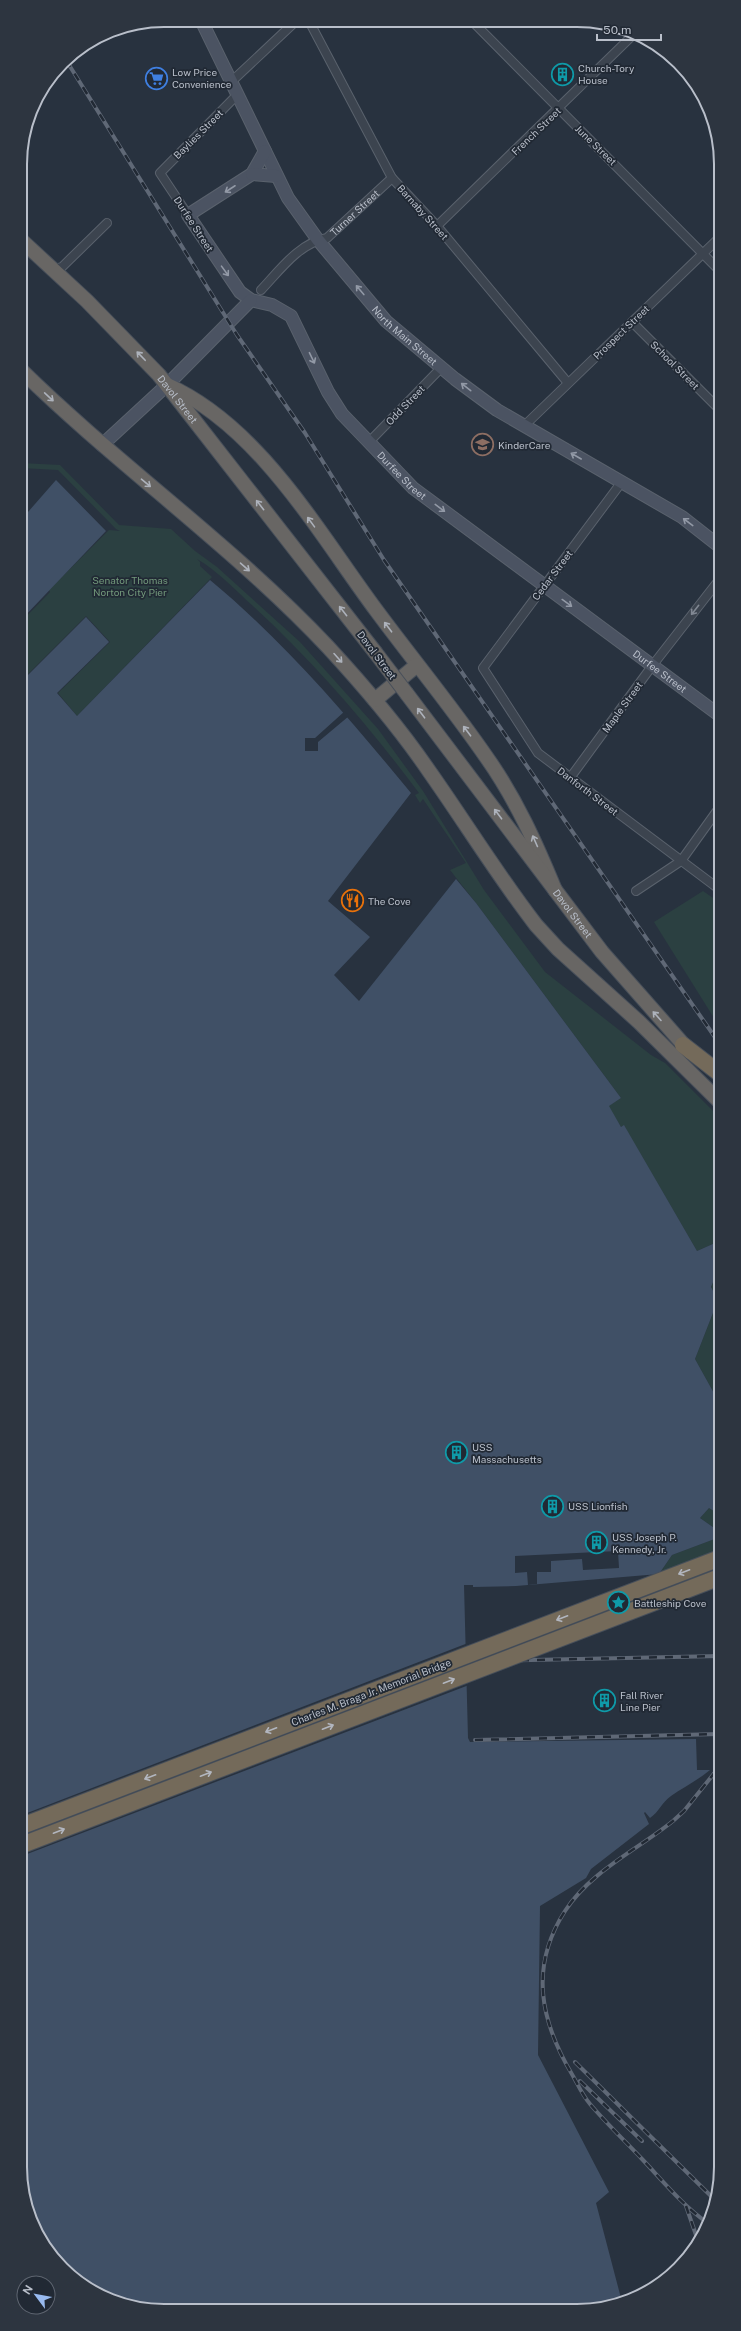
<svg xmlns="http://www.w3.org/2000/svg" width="741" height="2331" viewBox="0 0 741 2331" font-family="'Public Sans',sans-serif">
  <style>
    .green { fill: #2b4041 }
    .water { fill: #405066 }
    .pier { fill: #28323f }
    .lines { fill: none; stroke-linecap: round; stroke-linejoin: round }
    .minor-casing { stroke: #5a626d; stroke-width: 10 }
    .secondary-casing { stroke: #5a626d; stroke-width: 14 }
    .trunk-casing { stroke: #474f5a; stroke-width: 16 }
    .motorway-casing { stroke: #474f5a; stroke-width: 18 }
    .minor { stroke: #3c444f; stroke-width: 8 }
    .secondary { stroke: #4b5362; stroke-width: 12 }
    .trunk { stroke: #686664; stroke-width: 14 }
    .motorway { stroke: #746a5a; stroke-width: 16 }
    .rail-casing { stroke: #5f6876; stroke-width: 4 }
    .rail { stroke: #212934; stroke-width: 2.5; stroke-dasharray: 8; stroke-linecap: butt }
    .trunk-bridge-casing { stroke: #474f5a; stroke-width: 16; stroke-linecap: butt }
    .motorway-bridge-casing { stroke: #474f5a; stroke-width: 18; stroke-linecap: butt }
    .trunk-bridge { stroke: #686664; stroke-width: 14 }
    .motorway-bridge { stroke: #746a5a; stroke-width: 16 }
    .oneway { stroke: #9299a6 }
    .oneway2 { stroke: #adb2bb }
    .oneway3 { stroke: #818893 }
    .oneway4 { stroke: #b2b6bf }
    .labels { text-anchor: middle; stroke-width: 3.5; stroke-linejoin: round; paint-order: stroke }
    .poi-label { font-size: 10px; fill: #b9bfca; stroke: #212934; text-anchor: start }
    .street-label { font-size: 10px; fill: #b9bfca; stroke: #212934 }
    .park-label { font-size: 10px; fill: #72987b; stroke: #212934 }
    .rim { fill: none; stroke: #b9bfca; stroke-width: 2 }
  </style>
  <rect width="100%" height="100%" fill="#28323f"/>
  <path class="green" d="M21,463L60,465L119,525L171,529L195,551L217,567L300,642L378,729L423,791L484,890L545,972L651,1055L665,1063L719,1117L720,1252L715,1243L697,1251L624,1126L621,1127L608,1106L621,1098L476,903L450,870L466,863L423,799L420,803L415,795L419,793C369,726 315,663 253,606C235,590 218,571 197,559L200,562V566L212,577L77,716L58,693L110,642L86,616L21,681V622L50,592L49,590L109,530L120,531L116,529L58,470L21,468Z
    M703,891L719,902V1026L654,922Z
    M720,1267V1404L695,1359L718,1300L711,1287Z
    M709,1508L720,1515V1532L700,1518Z
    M720,1537V1588L659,1574L672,1555Z"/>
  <path class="water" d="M56,480L106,531L21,620V520Z
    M210,580C286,643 349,718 411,793L328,901L370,937L334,975L359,1001L456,879L476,903L621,1098L609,1106L621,1127L624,1125L697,1251L715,1243C723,1259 718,1271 711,1287L718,1300L695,1359L720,1404V1469L716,1472L720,1478V1515L709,1508L700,1518L720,1532V1537L672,1555L659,1574L516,1586L473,1587V1585H464L468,1738L470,1742L696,1739L697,1770H710C698,1780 684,1787 671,1796C662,1802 659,1812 650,1818L645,1812L644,1813L649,1824L591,1869L586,1878L540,1906L538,2055L609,2192L596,2203L622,2302L605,2308H136L100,2296L62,2269L35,2231L23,2195L21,682L86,617L109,642L57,693L77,716Z"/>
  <path class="pier" d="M345,711L349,716L318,742V751H305V738H315Z
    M618,1551L619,1568L583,1570L582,1559L551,1561V1572H537V1584L528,1585L527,1572L515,1573V1556Z
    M468,1643L469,1685L22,1856V1815Z"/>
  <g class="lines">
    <defs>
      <g id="minor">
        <path d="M309,21L392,178L437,226L568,383"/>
        <path d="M473,22L718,269"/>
        <path d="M231,82L296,21"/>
        <path d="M188,215L160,173L237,95"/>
        <path d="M437,226L634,34"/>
        <path d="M54,269L62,267L107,223"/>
        <path id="s1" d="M261,290C280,270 299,243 327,238L392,178"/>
        <path d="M632,322L719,409"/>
        <path d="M524,426L718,239"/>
        <path d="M369,442L441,368"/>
        <path d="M621,483L483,668L538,753L719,889"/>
        <path d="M570,778L652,666L719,580"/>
        <path d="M636,891L681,861L719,808"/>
      </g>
      <g id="secondary">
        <path id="s2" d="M201,20L288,198L318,240L386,321L455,379L497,410L682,517L719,546"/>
        <path id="s3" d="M265,151L252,174L188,215L240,292L251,300L272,305L291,316L328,392L342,414L413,488L719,715"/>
        <path d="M252,174L276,176"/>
        <path d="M102,445L167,385L251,300"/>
      </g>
      <g id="trunk">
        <path id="s4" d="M20,239L87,301L159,375L375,652"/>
        <path d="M21,370C119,466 233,546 328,647C364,686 399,727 429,771C465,822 498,876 536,925L558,949L639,1022L719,1101"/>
        <path d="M167,385C259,426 318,532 376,610C413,660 452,707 487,758C516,799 536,844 555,890"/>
        <path id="s5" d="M407,694L602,952L690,1052"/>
        <path d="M375,700L417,665"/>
      </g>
      <path id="motorway" d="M683,1045L719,1073
        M22,1826L720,1558"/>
    </defs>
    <use href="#minor" class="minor-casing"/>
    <use href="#secondary" class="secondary-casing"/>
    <use href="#trunk" class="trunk-casing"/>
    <use href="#motorway" class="motorway-casing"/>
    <use href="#minor" class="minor"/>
    <use href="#secondary" class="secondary"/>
    <use href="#trunk" class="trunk"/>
    <use href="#motorway" class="motorway"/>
    <defs>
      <path id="rail" d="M66,60L237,335L305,433L384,560L719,1043
        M489,1661L720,1656
        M475,1740L720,1734
        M575,2062L715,2200
        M580,2081L642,2141
        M686,2206L697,2238
        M709,2224C684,2207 662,2180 642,2159C625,2141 606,2123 590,2104C583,2096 578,2085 573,2076C540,2021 529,1967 565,1911C591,1871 637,1850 673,1821L684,1811L720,1766"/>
    </defs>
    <use href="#rail" class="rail-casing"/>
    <use href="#rail" class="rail"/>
    <defs>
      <path id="trunk-bridge" d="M375,652L407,694"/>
      <path id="motorway-bridge" d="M22,1845L720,1577"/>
    </defs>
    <use href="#trunk-bridge" class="trunk-bridge-casing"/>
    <use href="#motorway-bridge" class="motorway-bridge-casing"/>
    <use href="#trunk-bridge" class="trunk-bridge"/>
    <use href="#motorway-bridge" class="motorway-bridge"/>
  </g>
  <defs><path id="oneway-shaft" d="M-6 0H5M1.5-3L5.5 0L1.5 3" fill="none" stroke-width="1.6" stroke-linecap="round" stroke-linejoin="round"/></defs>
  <g class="oneway">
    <use href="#oneway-shaft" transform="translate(230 189) rotate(147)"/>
    <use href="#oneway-shaft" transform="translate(225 271) rotate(54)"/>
    <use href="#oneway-shaft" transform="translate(360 290) rotate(-130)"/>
    <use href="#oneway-shaft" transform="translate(312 358) rotate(64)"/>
    <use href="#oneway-shaft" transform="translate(466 387) rotate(-142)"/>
    <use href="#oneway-shaft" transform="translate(576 456) rotate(-150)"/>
    <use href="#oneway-shaft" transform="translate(440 508) rotate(37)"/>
    <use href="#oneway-shaft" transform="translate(688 522) rotate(-143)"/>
    <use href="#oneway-shaft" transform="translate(567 603) rotate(36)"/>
  </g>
  <g class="oneway2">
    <use href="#oneway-shaft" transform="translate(141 356) rotate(-134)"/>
    <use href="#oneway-shaft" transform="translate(49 397) rotate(43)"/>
    <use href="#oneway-shaft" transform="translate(146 483) rotate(40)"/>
    <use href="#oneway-shaft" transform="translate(260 505) rotate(-128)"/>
    <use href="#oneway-shaft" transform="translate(311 522) rotate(-126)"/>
    <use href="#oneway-shaft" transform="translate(245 567) rotate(41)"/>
    <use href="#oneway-shaft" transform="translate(343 611) rotate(-128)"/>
    <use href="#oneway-shaft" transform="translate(388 627) rotate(-127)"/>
    <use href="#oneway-shaft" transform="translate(338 658) rotate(48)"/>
    <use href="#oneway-shaft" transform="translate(421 713) rotate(-127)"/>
    <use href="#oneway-shaft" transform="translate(467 731) rotate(-127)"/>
    <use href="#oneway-shaft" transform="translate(498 814) rotate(-127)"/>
    <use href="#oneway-shaft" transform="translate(535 841) rotate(-114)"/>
    <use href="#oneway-shaft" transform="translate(657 1016) rotate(-132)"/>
  </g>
  <use class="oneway3" href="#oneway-shaft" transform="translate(695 610) rotate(128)"/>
  <g class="oneway4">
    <use href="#oneway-shaft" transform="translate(684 1572) rotate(159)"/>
    <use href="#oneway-shaft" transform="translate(562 1618) rotate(159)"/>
    <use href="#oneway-shaft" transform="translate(449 1681) rotate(-21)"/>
    <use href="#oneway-shaft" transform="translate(328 1727) rotate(-21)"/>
    <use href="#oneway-shaft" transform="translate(271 1730) rotate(159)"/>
    <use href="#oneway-shaft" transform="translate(206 1774) rotate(-21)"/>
    <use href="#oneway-shaft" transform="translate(150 1777) rotate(159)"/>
    <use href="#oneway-shaft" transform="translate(59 1831) rotate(-21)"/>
  </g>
  <defs>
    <symbol id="building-ring" viewBox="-11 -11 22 22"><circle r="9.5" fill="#212934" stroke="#0f9aa8" stroke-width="1.5"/><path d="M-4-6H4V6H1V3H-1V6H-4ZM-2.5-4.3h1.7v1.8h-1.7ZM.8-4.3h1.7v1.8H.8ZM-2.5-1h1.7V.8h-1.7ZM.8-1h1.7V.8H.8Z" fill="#0f9aa8"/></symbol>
    <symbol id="supermarket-ring" viewBox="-11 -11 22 22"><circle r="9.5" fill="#212934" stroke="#3f7fe0" stroke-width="1.5"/><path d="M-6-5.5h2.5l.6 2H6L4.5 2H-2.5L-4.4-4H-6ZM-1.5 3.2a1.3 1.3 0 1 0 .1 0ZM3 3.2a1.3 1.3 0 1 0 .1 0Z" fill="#3f7fe0"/></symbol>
    <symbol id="school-ring" viewBox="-11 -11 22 22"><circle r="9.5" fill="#212934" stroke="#8d6e63" stroke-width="1.5"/><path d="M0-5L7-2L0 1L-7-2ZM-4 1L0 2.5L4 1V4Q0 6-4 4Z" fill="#8d6e63"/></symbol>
    <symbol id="restaurant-ring" viewBox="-11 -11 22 22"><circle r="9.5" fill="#212934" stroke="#e8710a" stroke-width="1.5"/><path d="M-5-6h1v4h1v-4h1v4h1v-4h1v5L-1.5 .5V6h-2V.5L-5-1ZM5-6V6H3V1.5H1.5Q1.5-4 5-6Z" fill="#e8710a"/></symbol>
    <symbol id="sight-ring" viewBox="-11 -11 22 22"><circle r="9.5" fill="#212934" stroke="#0f9aa8" stroke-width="1.5"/><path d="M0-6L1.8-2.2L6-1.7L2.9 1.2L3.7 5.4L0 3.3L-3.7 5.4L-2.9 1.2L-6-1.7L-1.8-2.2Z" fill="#0f9aa8"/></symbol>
  </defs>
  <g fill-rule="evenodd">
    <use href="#building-ring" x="550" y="62" width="25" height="25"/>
    <use href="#supermarket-ring" x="144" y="66" width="25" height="25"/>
    <use href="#school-ring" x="470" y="432" width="25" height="25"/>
    <use href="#restaurant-ring" x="340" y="888" width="25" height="25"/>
    <use href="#building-ring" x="444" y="1440" width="25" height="25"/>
    <use href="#building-ring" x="540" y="1494" width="25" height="25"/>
    <use href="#building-ring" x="584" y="1530" width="25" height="25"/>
    <use href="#sight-ring" x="606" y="1590" width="25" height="25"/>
    <use href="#building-ring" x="592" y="1688" width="25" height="25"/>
  </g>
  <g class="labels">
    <g class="poi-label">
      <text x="578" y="72">Church-Tory<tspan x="578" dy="12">House</tspan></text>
      <text x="172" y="76">Low Price<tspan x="172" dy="12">Convenience</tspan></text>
      <text x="498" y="449">KinderCare</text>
      <text x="368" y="905">The Cove</text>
      <text x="472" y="1451">USS<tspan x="472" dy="12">Massachusetts</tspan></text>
      <text x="568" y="1510">USS Lionfish</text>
      <text x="612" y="1541">USS Joseph P.<tspan x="612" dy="12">Kennedy, Jr.</tspan></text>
      <text x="634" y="1607">Battleship Cove</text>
      <text x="620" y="1699">Fall River<tspan x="620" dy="12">Line Pier</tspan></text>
    </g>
    <g class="street-label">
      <text transform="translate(536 131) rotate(-44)" y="4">French Street</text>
      <text transform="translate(198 134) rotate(-45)" y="4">Baylies Street</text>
      <text transform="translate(596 145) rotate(44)" y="4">June Street</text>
      <text transform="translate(423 212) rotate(48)" y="4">Barnaby Street</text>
      <text dy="4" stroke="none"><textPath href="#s1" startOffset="123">Turner Street</textPath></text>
      <text transform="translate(194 224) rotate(57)" y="4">Durfee Street</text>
      <text transform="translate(621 332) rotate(-44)" y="4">Prospect Street</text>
      <text dy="4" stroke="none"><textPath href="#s2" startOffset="379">North Main Street</textPath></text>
      <text transform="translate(675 365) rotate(45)" y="4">School Street</text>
      <text dy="4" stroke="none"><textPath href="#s4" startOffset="225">Davol Street</textPath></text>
      <text transform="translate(405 405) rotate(-46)" y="4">Odd Street</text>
      <text dy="4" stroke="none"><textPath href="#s3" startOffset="449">Durfee Street</textPath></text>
      <text transform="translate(552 575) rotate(-53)" y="4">Cedar Street</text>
      <text transform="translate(377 655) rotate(53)" y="4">Davol Street</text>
      <text dy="4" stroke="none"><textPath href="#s3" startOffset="773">Durfee Street</textPath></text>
      <text transform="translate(622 707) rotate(-54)" y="4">Maple Street</text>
      <text transform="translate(588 791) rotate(37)" y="4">Danforth Street</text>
      <text dy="4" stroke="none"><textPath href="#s5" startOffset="275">Davol Street</textPath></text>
      <text transform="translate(371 1692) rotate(-21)" y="4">Charles M. Braga Jr. Memorial Bridge</text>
    </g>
    <g class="park-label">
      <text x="130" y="584">Senator Thomas<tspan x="130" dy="12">Norton City Pier</tspan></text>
    </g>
  </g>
  <path d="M0 0H741V2331H0ZM164 27H577A137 137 0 0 1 714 164V2167A137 137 0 0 1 577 2304H164A137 137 0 0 1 27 2167V164A137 137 0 0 1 164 27Z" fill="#2d3540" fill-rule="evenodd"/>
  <path class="rim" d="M164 27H577A137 137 0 0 1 714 164V2167A137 137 0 0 1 577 2304H164A137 137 0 0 1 27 2167V164A137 137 0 0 1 164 27Z"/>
  <g transform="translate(36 2295) rotate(302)"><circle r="19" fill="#212934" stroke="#5e6570"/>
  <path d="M0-3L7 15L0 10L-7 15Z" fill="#98baef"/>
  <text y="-6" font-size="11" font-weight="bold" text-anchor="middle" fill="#b9bfca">N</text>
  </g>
  <path d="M597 34v6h64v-6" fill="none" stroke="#b9bfca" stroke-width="2"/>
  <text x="603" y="34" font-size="12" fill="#b9bfca" stroke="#212934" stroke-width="3" paint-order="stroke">50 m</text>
</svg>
